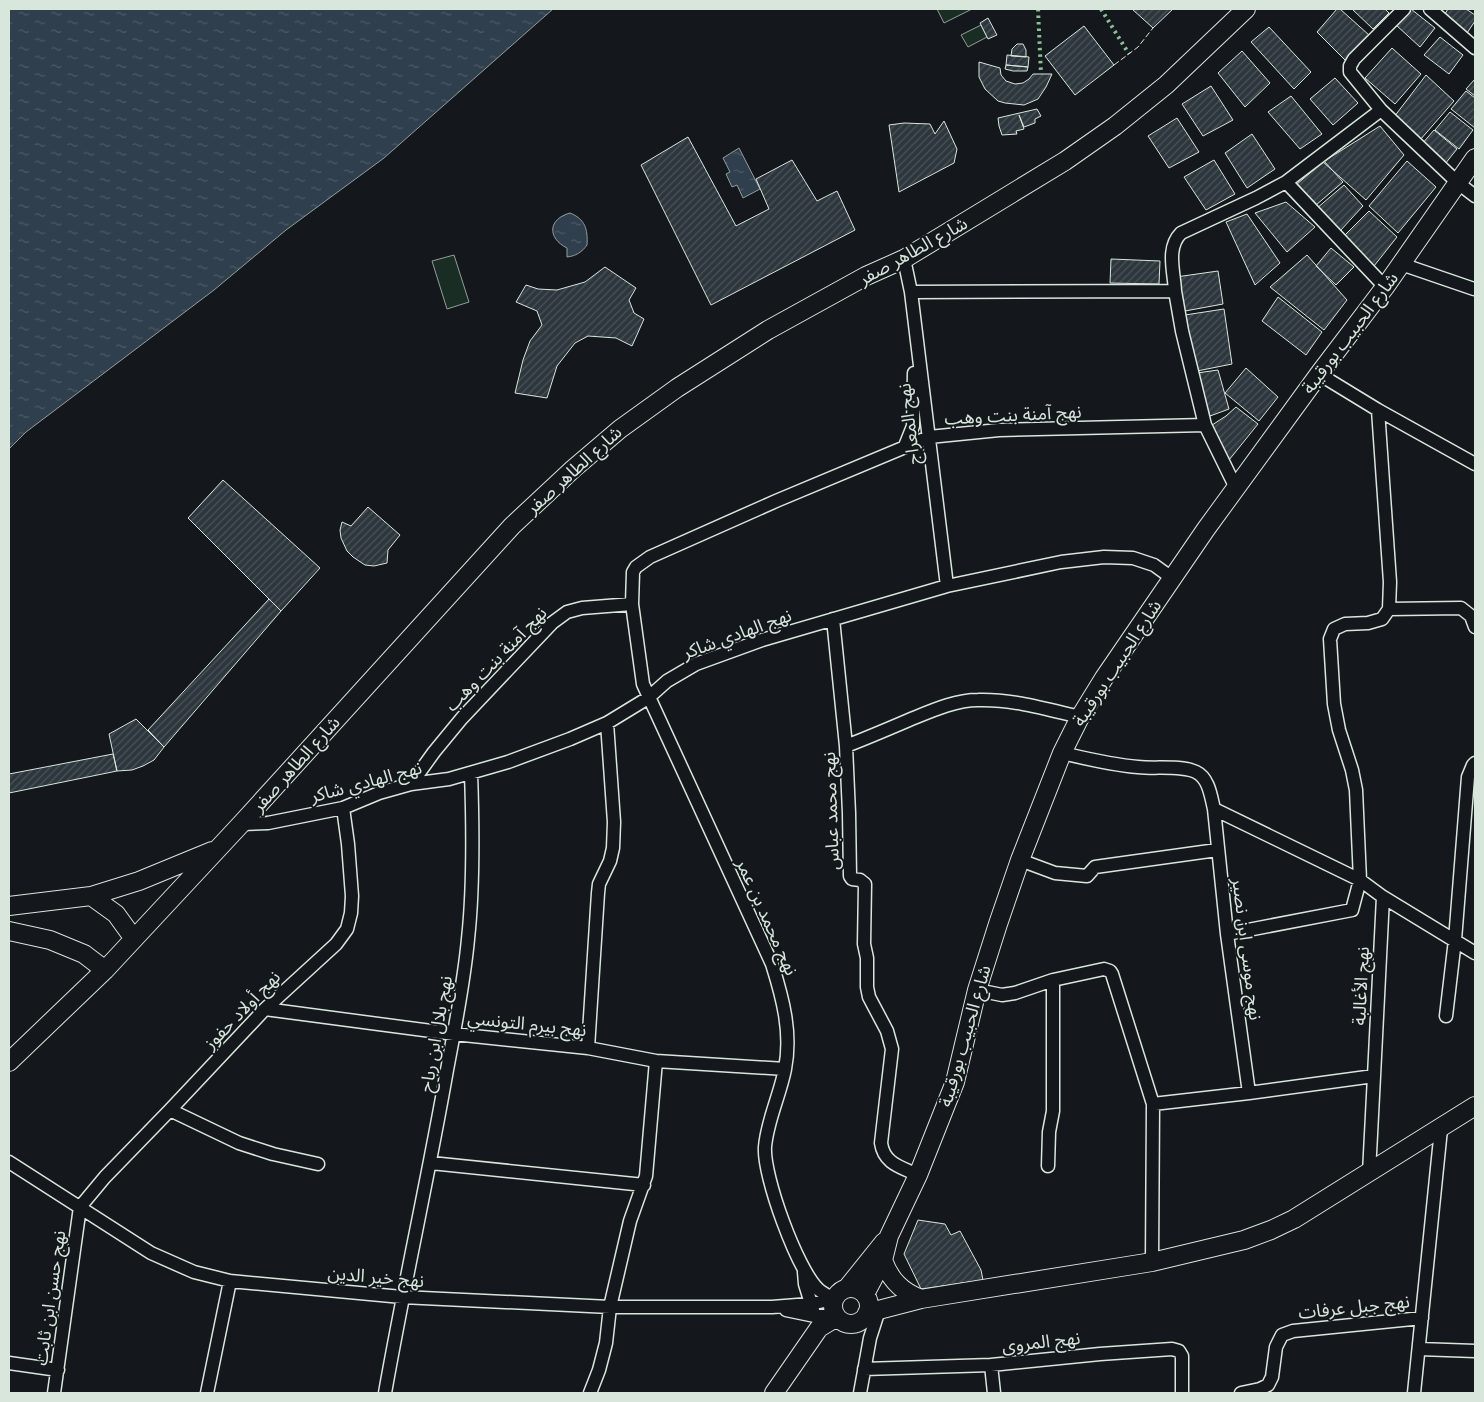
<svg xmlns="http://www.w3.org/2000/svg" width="1484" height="1402" viewBox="0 0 1484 1402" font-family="Montserrat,'Noto Sans Arabic',sans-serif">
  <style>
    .green { fill: #1a2d24; stroke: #939e99 }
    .water { fill: url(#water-ripples); stroke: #939e99 }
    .building { fill: url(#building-hatch); stroke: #d8e6dc }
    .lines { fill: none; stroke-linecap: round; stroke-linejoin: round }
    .street-casing { stroke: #d8e6dc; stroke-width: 15 }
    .secondary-casing { stroke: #d8e6dc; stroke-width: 20 }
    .street { stroke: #14181c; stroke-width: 12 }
    .secondary { stroke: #14181c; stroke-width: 18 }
    .hedge { stroke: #8ac095; stroke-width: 4; stroke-dasharray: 2.5 4; stroke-linecap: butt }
    .fence { stroke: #d8e6dc; stroke-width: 1; stroke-dasharray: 6 2.5; stroke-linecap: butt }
    .labels { text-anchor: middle; stroke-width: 4; stroke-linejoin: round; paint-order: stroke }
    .street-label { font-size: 18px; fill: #d8e6dc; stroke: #14181c }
  </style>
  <defs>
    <pattern id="water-ripples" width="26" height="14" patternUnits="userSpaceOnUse" patternTransform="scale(1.25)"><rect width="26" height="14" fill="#2f3f4d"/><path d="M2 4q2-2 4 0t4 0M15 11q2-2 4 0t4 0" fill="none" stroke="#4c5b66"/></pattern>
    <pattern id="building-hatch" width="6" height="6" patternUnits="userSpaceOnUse" patternTransform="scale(1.25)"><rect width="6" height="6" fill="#2c363c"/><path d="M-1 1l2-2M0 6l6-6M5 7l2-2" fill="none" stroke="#4a5358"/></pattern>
  </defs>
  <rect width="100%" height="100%" fill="#14181c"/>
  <path class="green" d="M937,9H972L944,23Z
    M981,25L987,37L968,47L961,35Z
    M454,255L469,302L447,309L432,261Z"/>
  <path class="water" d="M9,9H553L384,158L286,230L214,290L26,432L9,449Z
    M739,148L760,189L743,198L737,185L732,187L726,174L730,172L723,158Z
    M570,213C585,219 588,229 587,245C582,252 576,256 567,257V248C547,238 548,219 570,213Z"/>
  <path class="building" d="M1132,9H1173L1153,28Z
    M1337,9H1340L1369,35L1345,60L1317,32Z
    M1352,9H1385L1389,13L1373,29Z
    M1411,9L1435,28L1420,47L1396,25Z
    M1448,9H1466L1475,15V21L1465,36L1443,17Z
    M988,18L997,35L988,39L980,23Z
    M1084,26L1114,65L1075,95L1045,56Z
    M1269,27L1311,72L1294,89L1251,42Z
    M1440,37L1463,55L1449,74L1424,55Z
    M1017,44H1023L1026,50V57L1011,56L1012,49Z
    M1392,48L1421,74L1395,104L1365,78Z
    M1242,51L1270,83L1245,107L1218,73Z
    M1007,55L1029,57L1028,67L1006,65Z
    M979,62L1000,68L1001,75L1006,81L1015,84L1023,83L1029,79L1033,74H1052L1046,87L1038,99L1024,105L1005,103L998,101L985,89L979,77Z
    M1006,65L1028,67L1027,71H1013L1005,69Z
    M1426,75L1454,101L1420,140L1394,117Z
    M1335,78L1358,103L1333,125L1310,99Z
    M1475,79V96L1466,89Z
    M1211,86L1233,120L1203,136L1182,104Z
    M1466,91L1475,98V128L1451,109Z
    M1291,96L1322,134L1300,149L1268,112Z
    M1037,109L1041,116L1035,119V123L1024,127L1019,115L1024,129L1016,131L1017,134L1002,135L999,126L998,118Z
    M1450,112L1473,130L1459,149L1435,130Z
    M1177,118L1199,152L1169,168L1148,136Z
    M944,121L957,149L954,163L899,192L889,125L904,123L930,124L935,134Z
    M1380,126L1404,155L1366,200L1323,162Z
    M1434,130L1457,149L1445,164L1422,144Z
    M1252,134L1275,169L1247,188L1225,153Z
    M688,137L736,226L769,209L756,179L792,160L817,201L837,191L855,230L711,305L641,165Z
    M1214,160L1235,194L1206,210L1184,177Z
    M1324,161L1343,182L1316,205L1296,185Z
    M1407,161L1436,187L1398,233L1369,206Z
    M1344,185L1363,206L1340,231L1316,209Z
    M1286,202L1315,227L1287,252L1255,213Z
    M1369,211L1397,237L1374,266L1344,236Z
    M1247,214L1280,263L1255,285L1226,222Z
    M1331,248L1354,267L1336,285L1316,266Z
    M1307,255L1347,300L1324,330L1270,287Z
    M1111,259L1160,261L1159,284L1110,283Z
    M605,267L636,288L629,300L634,313L644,319L632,346L616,338L588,336L575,343L557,366L547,398L515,393L523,360L530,341L542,325L537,311L516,302L526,285L538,289L557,290L585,282Z
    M1218,271L1223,304L1185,311L1176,277Z
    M1278,297L1322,332L1306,355L1262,321Z
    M1224,309L1232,364L1197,371L1185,315Z
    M1246,368L1278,397L1259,421L1225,393Z
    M1218,370L1229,409L1210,416L1197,373Z
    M1236,407L1258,424L1229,460L1209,427L1226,416Z
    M223,480L320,568L281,611L188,518Z
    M368,507L400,535L388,550L387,563L374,566L365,565L353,557L347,551L341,538L340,530L342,522L351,526Z
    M269,599L281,611L164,747L148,730Z
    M136,719L164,747L154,760L143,766L132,770L117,771L109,734Z
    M113,754L117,771L9,793V774Z
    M918,1220L945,1224L951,1235L960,1231L981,1270L983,1280L921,1289L904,1254Z"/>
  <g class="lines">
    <defs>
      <path id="street" d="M1404,9L1354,59L1350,66V72L1381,110L1458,183L1475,196
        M1430,9L1475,48
        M1286,182L1385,287
        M904,259L911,292L947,586
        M1401,264L1474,289
        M1175,291C1174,271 1166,248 1181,233L1256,198L1286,182L1381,110
        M911,292L1175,291L1182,331L1205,425
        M1319,374L1378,410L1475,464
        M905,446L913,426L914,373
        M1389,609L1461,608L1471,616L1475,627
        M833,619L846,746L849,813L850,876L852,879L860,880L865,884L864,944L867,958V987L869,997L887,1031L892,1049L881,1143C884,1164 901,1167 918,1175
        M846,746C867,738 888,729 909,720C931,711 955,700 978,700C1013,699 1046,709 1080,717
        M1062,753C1088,759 1112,765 1138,767C1155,769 1181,765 1196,772C1209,778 1211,797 1214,809L1360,880L1383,897L1475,953
        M411,784L434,752L462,718L552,623L567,612L582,608L632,604
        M1214,809L1227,934L1249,1093
        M241,824L268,823L343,808L379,793L411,784L449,779L508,762L570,739L607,723L648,698L667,681L696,664L762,640L947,586L1061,562L1104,557L1133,558L1154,565L1172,578
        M1020,860L1055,873L1087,876L1095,867L1217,850
        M1227,934L1352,910L1360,880L1356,790L1352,770L1339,730L1334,704L1330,639L1334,629L1345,624L1368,623L1382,619L1389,609L1390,582L1378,410
        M1053,980L1104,969L1110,971L1112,974L1153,1104L1152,1262
        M977,990L1002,995L1015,993L1053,980V1111L1049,1132L1048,1166
        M265,1009L454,1034L588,1048L656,1061L785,1069
        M1446,1016L1455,940L1468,777L1473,765L1475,763
        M588,1048L598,893L599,884L610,861L613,848L614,822L607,723
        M1374,1076L1383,897
        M1153,1104L1249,1093L1374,1076L1369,1173
        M170,1110L239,1143L273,1154L318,1164
        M9,1162L151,1253L194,1272L230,1281L402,1297L610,1307H772L810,1304L834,1299
        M431,1163L644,1185
        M804,1272L805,1284L813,1310
        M834,1299C829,1296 822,1293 818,1289C797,1269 763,1176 765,1147C767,1121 780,1095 785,1069C792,1033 783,999 772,964L643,684L632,604L633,572L636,567L650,557L776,501L929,437L999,430L1205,425L1236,488
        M786,1310L815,1316H836
        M1419,1349L1475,1351
        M9,1363L58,1370
        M991,1365L994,1393
        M864,1369L991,1365L1100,1354L1172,1349L1179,1351L1182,1356V1393
        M54,1393L80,1207L105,1177L170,1110L265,1009L336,944L347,929L351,913L352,896L348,844L343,808
        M207,1393L230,1281
        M385,1393C404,1285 428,1178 447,1070C455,1027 464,983 468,939C474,884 473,828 471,773
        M590,1393L599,1370L606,1343L610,1307L630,1221L646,1176L656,1061
        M860,1393L870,1338L879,1310
        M1241,1393L1260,1389L1268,1385L1272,1377L1276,1347L1282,1335L1293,1331L1422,1318
        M1414,1393L1441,1129"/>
      <path id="secondary" d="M91,896L116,914L134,939
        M9,906L91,896L139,881L212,851
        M9,931L50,940L84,954L105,970
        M9,1062L105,970L241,824L512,526L573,469L620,429L677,388L768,330L866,276L904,259L1065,161L1115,126L1166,85L1246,9
        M883,1260C890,1280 902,1292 921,1299
        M833 1306a18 18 0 1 1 36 0a18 18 0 1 1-36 0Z
        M847,1288L884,1242
        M865,1294L883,1260L889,1236L918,1175L955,1082L977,990L998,924L1020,860L1062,753L1080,717L1104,678L1206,529L1319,374L1385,287L1475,158
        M867,1313L921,1299L1152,1262L1244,1240L1271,1230L1294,1219L1475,1106
        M774,1393L819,1328L837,1317"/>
    </defs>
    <use href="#street" class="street-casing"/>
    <use href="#secondary" class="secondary-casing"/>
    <use href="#street" class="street"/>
    <use href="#secondary" class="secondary"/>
    <path class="hedge" d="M1038,9L1041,74
      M1101,9L1129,54"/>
    <path class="fence" d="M1114,65L1138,47L1153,28"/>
  </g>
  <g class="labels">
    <g class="street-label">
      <text transform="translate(913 251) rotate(-29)" y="6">شارع الطاهر صفر</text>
      <text transform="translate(1350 333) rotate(-53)" y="6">شارع الحبيب بورقيبة</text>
      <text transform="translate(1013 415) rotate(-3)" y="6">نهج آمنة بنت وهب</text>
      <text transform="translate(909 424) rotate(-97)" y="6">نهج المعراج</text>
      <text transform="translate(574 470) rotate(-42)" y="6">شارع الطاهر صفر</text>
      <text transform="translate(737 634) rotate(-20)" y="6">نهج الهادي شاكر</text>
      <text transform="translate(496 659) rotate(-46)" y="6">نهج آمنة بنت وهب</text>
      <text transform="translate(1117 663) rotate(-57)" y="6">شارع الحبيب بورقيبة</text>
      <text transform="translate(296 764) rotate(-48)" y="6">شارع الطاهر صفر</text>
      <text transform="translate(366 782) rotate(-15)" y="6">نهج الهادي شاكر</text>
      <text transform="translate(831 811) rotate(-92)" y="6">نهج محمد عباس</text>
      <text transform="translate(767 917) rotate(66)" y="6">نهج محمد بن عمر</text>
      <text transform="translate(1247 949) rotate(83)" y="6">نهج موسى ابن نصير</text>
      <text transform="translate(1361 986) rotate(-87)" y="6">نهج الأغالبة</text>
      <text transform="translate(242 1010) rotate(-46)" y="6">نهج أولاد حفوز</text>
      <text transform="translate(527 1024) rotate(6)" y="6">نهج بيرم التونسي</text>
      <text transform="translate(436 1034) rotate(-80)" y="6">نهج بلال ابن رباح</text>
      <text transform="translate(965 1036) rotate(-74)" y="6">شارع الحبيب بورقيبة</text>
      <text transform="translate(376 1277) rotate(5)" y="6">نهج خير الدين</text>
      <text transform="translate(50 1298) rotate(-82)" y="6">نهج حسن ابن ثابت</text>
      <text transform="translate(1354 1307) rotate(-6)" y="6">نهج جبل عرفات</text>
      <text transform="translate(1041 1342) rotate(-6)" y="6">نهج المروى</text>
    </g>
  </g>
  <rect width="1484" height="1402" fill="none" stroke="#d8e6dc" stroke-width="20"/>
</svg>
